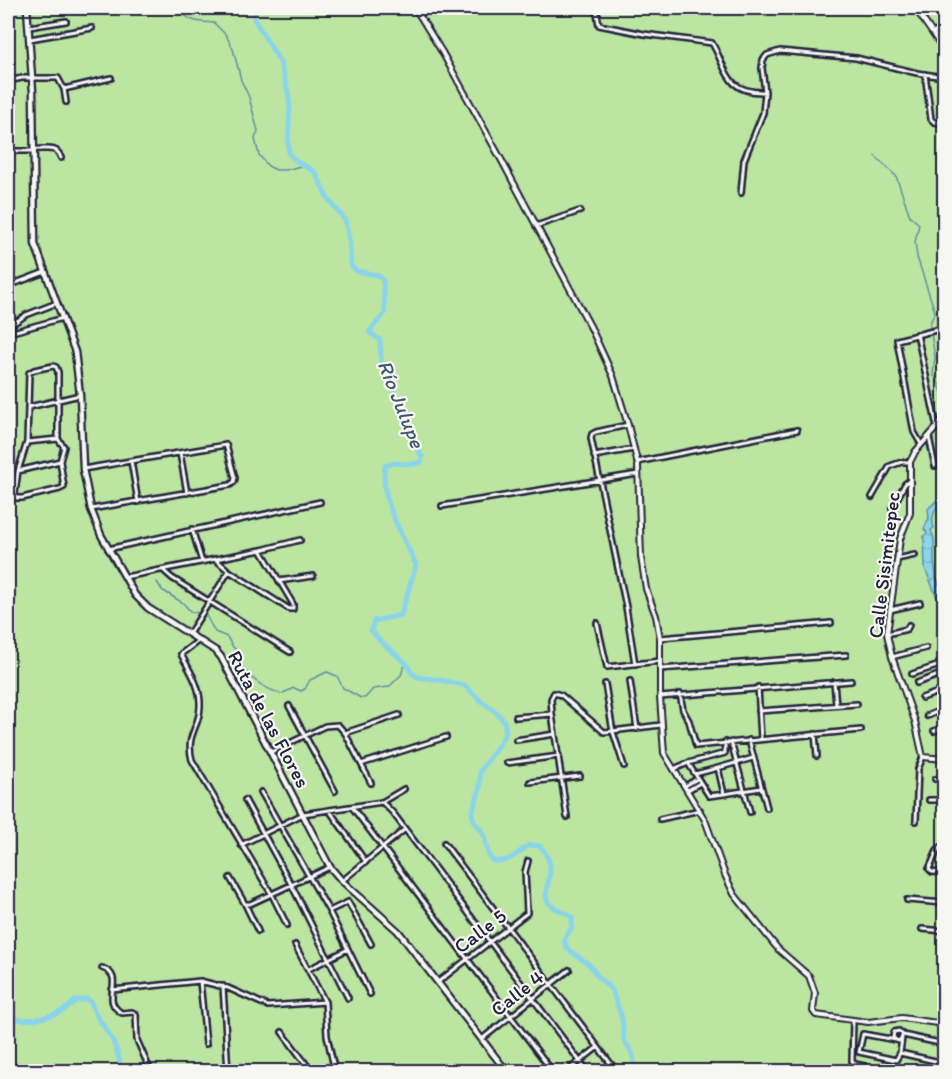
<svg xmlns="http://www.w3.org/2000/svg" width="952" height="1079" viewBox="0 0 952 1079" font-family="Itim,sans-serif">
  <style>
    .park { fill: #bbe5a1; stroke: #6e846e; stroke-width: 1.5 }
    .water { fill: url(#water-waves); stroke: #618da5; stroke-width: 1.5 }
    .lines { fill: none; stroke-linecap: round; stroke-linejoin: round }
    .stream { stroke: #618da5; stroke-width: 1.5 }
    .river { stroke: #8bd5eb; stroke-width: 5 }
    .minor-casing { stroke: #22223b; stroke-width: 8 }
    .tertiary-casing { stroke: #22223b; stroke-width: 8 }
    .secondary-casing { stroke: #22223b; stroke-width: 9 }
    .minor { stroke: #f6f6f2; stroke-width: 3 }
    .tertiary { stroke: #f6f6f2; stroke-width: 4 }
    .secondary { stroke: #f6f6f2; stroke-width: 4.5 }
    .labels { text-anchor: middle; stroke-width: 4.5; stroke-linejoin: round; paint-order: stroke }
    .street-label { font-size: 20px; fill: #22223b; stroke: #f6f6f2 }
    .water-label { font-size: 21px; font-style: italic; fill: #425870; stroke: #f6f6f2 }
  </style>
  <defs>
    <pattern id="water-waves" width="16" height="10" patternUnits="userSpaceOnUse" patternTransform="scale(1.5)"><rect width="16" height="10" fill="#8bd5eb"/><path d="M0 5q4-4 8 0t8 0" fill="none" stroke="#78b7ca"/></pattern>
  </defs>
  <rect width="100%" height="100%" fill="#ece2d2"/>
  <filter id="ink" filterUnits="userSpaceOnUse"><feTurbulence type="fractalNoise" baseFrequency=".0167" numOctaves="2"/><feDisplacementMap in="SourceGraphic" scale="12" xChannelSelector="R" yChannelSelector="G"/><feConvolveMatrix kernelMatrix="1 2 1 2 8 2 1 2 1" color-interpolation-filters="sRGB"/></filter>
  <g filter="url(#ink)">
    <path class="park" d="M8,8H944V1071L8,1072Z"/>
    <path class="water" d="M944,493V500C935,508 930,516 934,528L931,530L934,539V561L936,577L944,596V615L925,568L924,536L927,533L924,529L929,518L928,509Z"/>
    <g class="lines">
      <path class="stream" d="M179,8C187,22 199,22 214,23L226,35L233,49L241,80L249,97L258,131L255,139L259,155L268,166L276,170H286L304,165
        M875,156L896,176L910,216L919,224L915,242L917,257L935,312L930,323V328
        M931,334L935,357L933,375L937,379L944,398
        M157,582L162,590L183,603L191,612L200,613
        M205,614L215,632L227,637L233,647L238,652C241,674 261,687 281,694L294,688L301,691L305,689L310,680L327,672L337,676L343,688L361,698H365L373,689L389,687L401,675L404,667L407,665"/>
      <path class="river" d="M254,8V19L280,62L288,92L290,107L288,142L289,154L296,161L315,172L327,197L345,220L349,239L351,265L356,271L377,275L383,280L385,313L369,332L380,340L381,361L387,371L395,395L404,404L416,446L422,457L421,462C409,468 398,459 385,466C379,499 403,536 416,565L401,615L374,621L371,630L380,641L407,664L411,672L417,677L440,680L464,685L481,701L494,710L504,721L506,732L499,745L480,771V789L472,813L474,822L483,832L489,856L493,861C510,863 516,854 529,845L540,846C562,871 540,886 548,902C553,910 565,911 572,917V927L564,939L567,949L590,965L598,977L612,990L622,1018L624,1040L632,1053L636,1072
        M8,1017C28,1024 61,1017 75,1001L86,999L91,1002C94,1015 101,1021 107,1031C115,1043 120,1057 121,1072"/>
      <defs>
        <path id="minor" d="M596,8L599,25L644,34L712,43C727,68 725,93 764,92
          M29,27L66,21
          M933,32L944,31
          M8,33L11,31V28L9,8
          M30,39L92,28
          M925,74L931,119L934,122L944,124
          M8,81L22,78H58L64,89L66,102
          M64,89L111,78
          M35,149C46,150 57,145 61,158
          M8,151H33
          M741,193L744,160L763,113L765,92L762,68L763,60L767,55L780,51L856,58L917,73L944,77
          M536,226L580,211
          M8,286L45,272
          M14,323L26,315L57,303
          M16,331L63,318
          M917,334L937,427
          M29,407L80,395
          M628,425L596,432L592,434L591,438L626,607L635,664
          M929,437L935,466
          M58,439L27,442L29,373L34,370L53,366L56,367L58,372V439L64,447L60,461L64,487L60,489L22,498H16L15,493L18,471L60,461
          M921,444L914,432L897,340L944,328
          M180,453L187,493
          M594,456L634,449
          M131,461L138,502
          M637,462L797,430
          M83,469L226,445L235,478L234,482L230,485L91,509
          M18,471L27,442
          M872,497L890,466L902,462H910
          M442,506L638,474
          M892,508L905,484L909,481
          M192,529L202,562
          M108,549L320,502
          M261,550L293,604V609
          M215,559L229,571L289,609H293
          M897,559L915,555
          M163,570L172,578L290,652
          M125,577L261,550L300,540
          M279,581L313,576
          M890,610L920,603
          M597,623L607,667L660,661
          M189,634L229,571
          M887,634L907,629L909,625
          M660,638L831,623
          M198,641L181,654C189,670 201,686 200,706C200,728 185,734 192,760L272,895L287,925
          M892,657L926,648
          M939,663L944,671
          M660,669L846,655
          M912,674L940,665
          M630,681L637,729
          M834,682L836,705
          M917,683L944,673
          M605,684L613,732L624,766
          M758,687L761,739
          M680,694L683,710L689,721L696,746L861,730
          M660,697L851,681
          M922,698L944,690
          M289,706L335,791
          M759,711L857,704
          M927,716L944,709
          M516,717L552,714
          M934,731L944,727
          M345,733L399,715
          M815,734L817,756
          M516,740L555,734
          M749,740L767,808
          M731,742L750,812
          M271,752L325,726L338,725L345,733L371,783
          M507,763L559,756
          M688,763L695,774
          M361,764L446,737
          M718,768L724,794L709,796L695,774Z
          M718,768L753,758
          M674,769L688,763L722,754L725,753V742
          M935,779H944
          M530,782L580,776
          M685,786L697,779
          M688,790L700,783
          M261,792L329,911L370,994
          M724,794L761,788
          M245,800L292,886L348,998
          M929,800H944
          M382,802L404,789
          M352,807L553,1072
          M329,810L366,862
          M567,817L552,714L551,699L554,693L561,695L604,732L661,725
          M660,819L700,810
          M916,821L918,769L923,757
          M444,843L617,1072
          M241,845L303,814L382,802L393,813L588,1072
          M944,845L938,849L929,869L932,872L944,873
          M230,878L245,904H250L330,867
          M342,881L404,830
          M907,900L944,903
          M245,904L258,931
          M329,911L348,902L371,944
          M922,929L944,931
          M295,945L325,1002L327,1036L335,1072
          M102,968C128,977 98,1000 122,1013L132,1012L136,1014L137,1040L151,1072
          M309,969L348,949
          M200,981L206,1044
          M438,982L527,913L525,872L528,861
          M223,986L228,1072
          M112,990L200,981L228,988L268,1006L325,1002
          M853,1021L852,1061L855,1064L865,1066V1072
          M282,1032L312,1072
          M903,1035L899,1041L896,1040L893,1037L894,1032L899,1031L903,1035L944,1044
          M482,1039L569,970
          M896,1040L863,1034L859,1052L896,1060L900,1053L902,1038
          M900,1053L944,1063
          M481,1068L484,1072
          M566,1072L598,1047"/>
        <path id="tertiary" d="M415,8L442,52L502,161L591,328L613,376L628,425L638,465L641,557L646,589L656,616L660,638V697L664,753L705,820L725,875L734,894L778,949L809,976L815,993L813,1011L816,1015L868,1022L902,1018L944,1024
          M915,8L944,50
          M944,419L915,452L910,462V513L900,539L887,634L892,657L915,721L923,757L944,759"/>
        <path id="secondary" d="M27,8L33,92L35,244L75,352L80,395L83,469L91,509L101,535L135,595L148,608L216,651L221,657L330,867L342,881L398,931L507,1072"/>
      </defs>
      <use href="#minor" class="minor-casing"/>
      <use href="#tertiary" class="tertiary-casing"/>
      <use href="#secondary" class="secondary-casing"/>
      <use href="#minor" class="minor"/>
      <use href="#tertiary" class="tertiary"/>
      <use href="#secondary" class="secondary"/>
    </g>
  </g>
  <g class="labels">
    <g class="street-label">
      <text transform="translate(884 565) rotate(-83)" y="7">Calle Sisimitepec</text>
      <text transform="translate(269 719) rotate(62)" y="7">Ruta de las Flores</text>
      <text transform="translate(480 931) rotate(-37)" y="7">Calle 5</text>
      <text transform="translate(517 993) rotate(-38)" y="7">Calle 4</text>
    </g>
    <g class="water-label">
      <text transform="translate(401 404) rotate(68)" y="7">Río Julupe</text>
    </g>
  </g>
  <rect width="952" height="1079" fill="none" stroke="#f6f6f2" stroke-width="30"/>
  <rect x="15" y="15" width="922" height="1049" fill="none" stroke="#22223b" stroke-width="2" filter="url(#ink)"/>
</svg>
